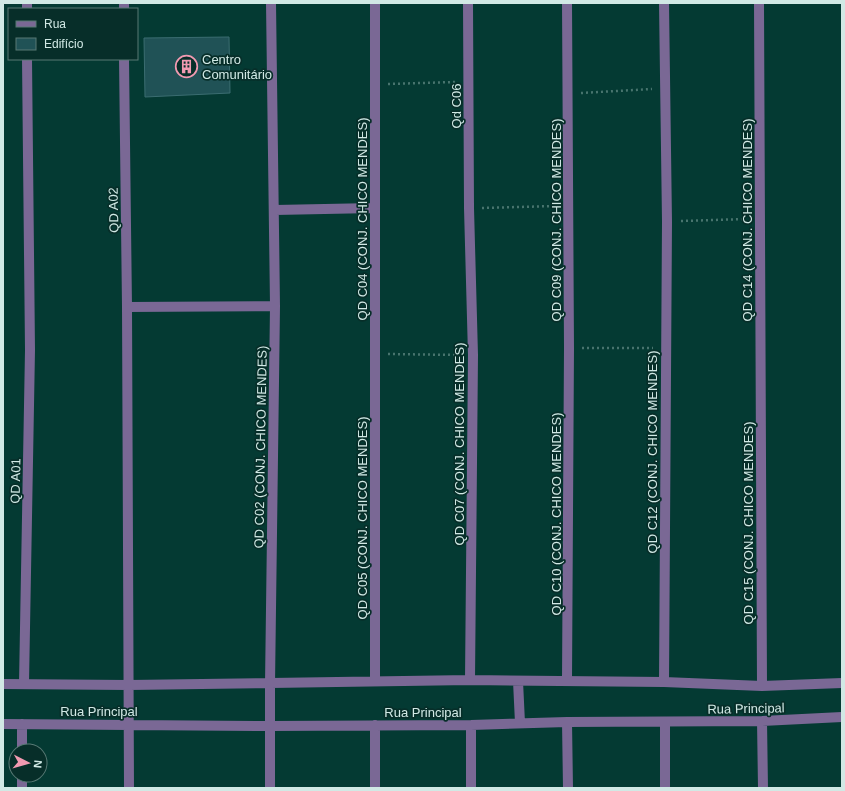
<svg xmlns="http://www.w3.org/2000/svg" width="845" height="791" viewBox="0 0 845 791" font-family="Helvetica,sans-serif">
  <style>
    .building { fill: #205256; stroke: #3b6d71 }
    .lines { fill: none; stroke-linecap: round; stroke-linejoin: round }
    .path { stroke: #48746e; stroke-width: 2.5; stroke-dasharray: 2 3; stroke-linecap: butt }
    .minor { stroke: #7a6895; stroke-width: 10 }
    .labels { text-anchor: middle; stroke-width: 3.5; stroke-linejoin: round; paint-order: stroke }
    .poi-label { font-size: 13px; fill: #d1e9e5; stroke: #072e29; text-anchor: start }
    .street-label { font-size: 13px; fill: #d1e9e5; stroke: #072e29 }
  </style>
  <rect width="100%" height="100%" fill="#043a33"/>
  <path class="building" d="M229,37L230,93L145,97L144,38Z"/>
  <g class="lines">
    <path class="path" d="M388,84L455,82
      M581,93L652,89
      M482,208L555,206
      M681,221L746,219
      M582,348H653
      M388,354L459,355"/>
    <path class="minor" d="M27,3V9
      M124,3V9
      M468,3L469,208L473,355L470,680
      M567,3L569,348L567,681
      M664,3L667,222L664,682
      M759,3L762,686
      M124,59L127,307L129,788
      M275,210L374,208
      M127,307L275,306
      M375,681V3
      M518,681L520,723
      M3,684L129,685L470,680L664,682L762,686L842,683
      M24,684L30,350L27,59
      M762,721L763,788
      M567,722L568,788
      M665,722V788
      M3,724L270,726L471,725L567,722L762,721L842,717
      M22,724V751
      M471,725V788
      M22,775V788
      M270,788V684L275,306L271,3
      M375,788V725"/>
  </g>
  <defs>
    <symbol id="building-ring" viewBox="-11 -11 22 22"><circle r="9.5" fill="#072e29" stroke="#f19ab1" stroke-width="1.5"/><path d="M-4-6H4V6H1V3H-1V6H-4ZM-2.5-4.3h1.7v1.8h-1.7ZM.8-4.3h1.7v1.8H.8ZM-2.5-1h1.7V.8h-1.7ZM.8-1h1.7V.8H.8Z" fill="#f19ab1"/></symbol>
  </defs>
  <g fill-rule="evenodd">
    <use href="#building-ring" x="174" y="54" width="25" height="25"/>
  </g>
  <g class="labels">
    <g class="poi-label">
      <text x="202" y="64">Centro<tspan x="202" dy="15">Comunitário</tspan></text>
    </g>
    <g class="street-label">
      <text transform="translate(456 106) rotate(-90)" y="5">Qd C06</text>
      <text transform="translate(113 210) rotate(-91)" y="5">QD A02</text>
      <text transform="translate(362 219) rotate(-90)" y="5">QD C04 (CONJ. CHICO MENDES)</text>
      <text transform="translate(556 220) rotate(-90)" y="5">QD C09 (CONJ. CHICO MENDES)</text>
      <text transform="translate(747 220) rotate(-90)" y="5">QD C14 (CONJ. CHICO MENDES)</text>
      <text transform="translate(459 444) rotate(-90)" y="5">QD C07 (CONJ. CHICO MENDES)</text>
      <text transform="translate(260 447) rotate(-89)" y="5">QD C02 (CONJ. CHICO MENDES)</text>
      <text transform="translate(652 452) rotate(-90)" y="5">QD C12 (CONJ. CHICO MENDES)</text>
      <text transform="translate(15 481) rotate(-89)" y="5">QD A01</text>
      <text transform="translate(556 514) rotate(-90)" y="5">QD C10 (CONJ. CHICO MENDES)</text>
      <text transform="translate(362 518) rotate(-90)" y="5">QD C05 (CONJ. CHICO MENDES)</text>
      <text transform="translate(748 523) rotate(-90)" y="5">QD C15 (CONJ. CHICO MENDES)</text>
      <text transform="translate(746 708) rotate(-1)" y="5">Rua Principal</text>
      <text x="99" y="716">Rua Principal</text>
      <text x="423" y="717">Rua Principal</text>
    </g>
  </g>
  <rect width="845" height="791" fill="none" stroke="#d1e9e5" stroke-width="8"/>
  <rect x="8" y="8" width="130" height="52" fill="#072e29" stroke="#587974"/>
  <rect x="16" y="21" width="20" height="6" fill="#7a6895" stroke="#587974"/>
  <text x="44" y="28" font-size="12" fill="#d1e9e5">Rua</text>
  <rect x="16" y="38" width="20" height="12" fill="#205256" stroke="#587974"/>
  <text x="44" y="48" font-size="12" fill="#d1e9e5">Edifício</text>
  <g transform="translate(28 763) rotate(96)"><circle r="19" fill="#072e29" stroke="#587974"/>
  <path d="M0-3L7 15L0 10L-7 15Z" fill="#f19ab1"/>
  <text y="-6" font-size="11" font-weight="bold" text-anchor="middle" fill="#d1e9e5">N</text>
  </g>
</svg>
